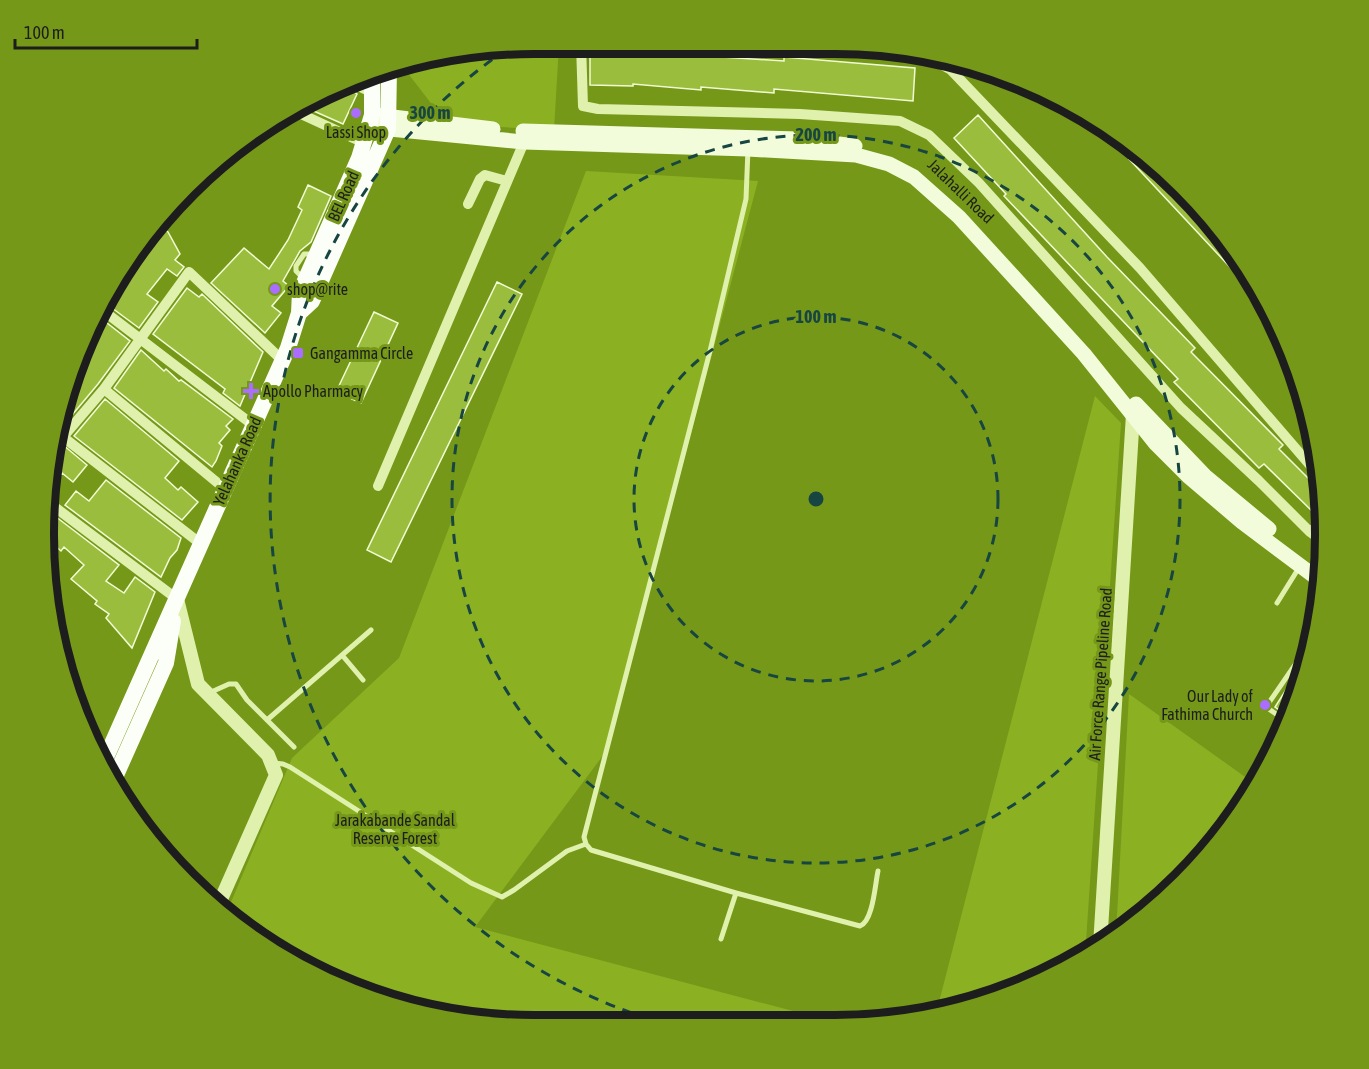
<svg xmlns="http://www.w3.org/2000/svg" width="1369" height="1069" viewBox="0 0 1369 1069" font-family="'Asap Condensed',sans-serif">
  <style>
    .green { fill: #8bb122 }
    .building { fill: #9bbd3e; stroke: #f1fcd4; stroke-width: 1.5 }
    .lines { fill: none; stroke-linecap: round; stroke-linejoin: round }
    .service { stroke: #dff1ad; stroke-width: 5 }
    .minor { stroke: #dff1ad; stroke-width: 10 }
    .tertiary { stroke: #dff1ad; stroke-width: 14 }
    .secondary { stroke: #f2fcdb; stroke-width: 15 }
    .primary { stroke: #fcfff7; stroke-width: 16 }
    .ring { fill: none; stroke: #174541; stroke-width: 3; stroke-dasharray: 10 8 }
    .poi-dot { fill: #ab6dff; stroke: #759819; stroke-width: 2 }
    .labels { text-anchor: middle; stroke-width: 6; stroke-linejoin: round; paint-order: stroke }
    .poi-label { font-size: 16px; fill: #1d1d1d; stroke: #759819; text-anchor: start }
    .street-label { font-size: 16px; fill: #1d1d1d; stroke: #759819 }
    .park-label { font-size: 16px; fill: #1c1d1b; stroke: #759819 }
    .rim { fill: none; stroke: #1d1d1d; stroke-width: 8 }
    .centre { fill: #174541; stroke: #759819; stroke-width: 3 }
    .ring-label { font-size: 18px; text-anchor: middle; font-weight: bold; fill: #174541; stroke: #759819; stroke-width: 6; stroke-linejoin: round; paint-order: stroke }
  </style>
  <rect width="100%" height="100%" fill="#759819"/>
  <path class="green" d="M534,44H559L554,130L447,124L400,63L407,60Z
    M586,171L758,181L607,750L475,927L842,1024L534,1025L439,1016L346,988L261,943L226,914L292,758L399,658Z
    M1095,396L1121,423L1085,956L992,1000L937,1010Z
    M55,625L80,709L60,662Z
    M1129,694L1255,784L1224,833L1158,903L1116,934Z"/>
  <path class="building" d="M645,52L784,61V57L915,68L913,101L774,89V93L701,87V90L633,84V86L590,85V54L645,56Z
    M345,86L357,94L343,124L300,105Z
    M978,115L1107,257L1195,348L1191,352L1283,445L1279,449L1322,492V503L1313,512L1264,464L1259,468L1174,382L1178,379L1004,196L1006,194L954,138Z
    M1138,150L1204,211L1261,293L1257,296L1129,159Z
    M308,185L331,196L311,242L300,251L283,281L289,286L272,306L281,313L265,333L211,283L244,248L269,269L288,240L302,210L298,207Z
    M160,226L168,232L180,254L175,260L184,267L177,276L167,269L147,294L158,302L139,328L104,302L109,289Z
    M497,282L522,294L391,562L367,550Z
    M187,288L199,297L202,294L263,352L240,406L223,393L225,389L153,334Z
    M374,312L398,323L361,403L336,392Z
    M98,316L130,341L98,384L57,433L60,408Z
    M141,350L164,371L166,369L179,381L181,380L233,419L226,426L230,430L219,443L222,446L216,461L212,467L114,388Z
    M105,399L179,461L165,478L178,490L181,487L198,502L182,520L74,436Z
    M56,439L87,465L73,482L62,473L50,488Z
    M106,480L181,538L177,550L170,558L161,577L65,505L76,491L89,501Z
    M47,510L119,565L106,581L124,593L135,577L155,592L132,648L106,618L109,614L95,604L97,601L71,579L84,565L64,547L61,551L44,536Z
    M1289,685L1298,691L1288,716L1275,707Z"/>
  <g class="lines">
    <path class="service" d="M748,149L746,199L710,351L584,837L586,844L591,850L736,893L860,926C873,921 875,885 878,871
      M304,279L296,271V266L304,254H309L314,256
      M1277,603L1300,566
      M342,655L363,680
      M209,693L229,684H236L247,700L294,747
      M267,720L371,630
      M1286,721L1266,707L1312,640
      M273,763L283,764L290,767L471,883L502,897L514,890L567,851L586,844
      M721,939L736,893"/>
    <path class="minor" d="M581,44L583,106L598,109L800,114L900,121L929,135L979,183L1181,408L1259,481L1310,532L1324,542
      M782,44L894,50
      M928,57L951,70L1140,268L1322,479
      M352,83L373,93
      M290,109L364,143
      M468,204L480,179L485,175L507,181
      M101,309L253,425
      M104,389L63,437L201,544
      M378,486L524,142
      M225,489L104,389L189,272L282,360
      M48,502L177,599
      M1310,532L1323,521"/>
    <path class="tertiary" d="M177,599L198,684L268,755L276,775L218,906
      M1100,946L1133,414L1135,410"/>
    <path class="secondary" d="M376,115L493,129
      M369,127L524,142L748,149L856,155L889,164L914,177L959,217L1084,354L1156,444L1188,476L1242,522L1322,582
      M523,131L799,139L855,146
      M1136,404L1205,476L1269,529"/>
    <path class="primary" d="M299,313L300,292L359,158L372,115V75
      M103,764L288,348L299,313L312,301L388,129L389,68
      M112,784L166,663L173,621"/>
  </g>
  <g class="ring">
    <circle cx="816" cy="499" r="182"/>
    <circle cx="816" cy="499" r="364"/>
    <path d="M666 1024A546 546 0 0 1 507 49"/>
  </g>
  <g class="poi-dot">
    <circle cx="356" cy="113" r="6"/>
    <circle cx="275" cy="289" r="6"/>
    <rect x="292" y="347" width="12" height="12" rx="3"/>
    <path d="M248 382h6v6h6v6h-6v6h-6v-6h-6v-6h6z"/>
    <circle cx="1265" cy="705" r="6"/>
  </g>
  <g class="labels">
    <g class="poi-label">
      <text x="356" y="138" text-anchor="middle">Lassi Shop</text>
      <text x="287" y="295">shop@rite</text>
      <text x="310" y="359">Gangamma Circle</text>
      <text x="263" y="397">Apollo Pharmacy</text>
      <text x="1253" y="702" text-anchor="end">Our Lady of<tspan x="1253" dy="18">Fathima Church</tspan></text>
    </g>
    <g class="street-label">
      <text transform="translate(961 191) rotate(44)" y="6">Jalahalli Road</text>
      <text transform="translate(343 196) rotate(-66)" y="6">BEL Road</text>
      <text transform="translate(237 461) rotate(-66)" y="6">Yelahanka Road</text>
      <text transform="translate(1100 674) rotate(-86)" y="6">Air Force Range Pipeline Road</text>
    </g>
    <g class="park-label">
      <text x="395" y="826">Jarakabande Sandal<tspan x="395" dy="18">Reserve Forest</tspan></text>
    </g>
  </g>
  <path d="M0 0H1369V1069H0ZM534 54H835A480 480 0 0 1 1315 534V535A480 480 0 0 1 835 1015H534A480 480 0 0 1 54 535V534A480 480 0 0 1 534 54Z" fill="#759819" fill-rule="evenodd"/>
  <path class="rim" d="M534 54H835A480 480 0 0 1 1315 534V535A480 480 0 0 1 835 1015H534A480 480 0 0 1 54 535V534A480 480 0 0 1 534 54Z"/>
  <circle cx="816" cy="499" r="9" class="centre"/>
  <g class="ring-label">
    <text x="430" y="119">300 m</text>
    <text x="816" y="141">200 m</text>
    <text x="816" y="323">100 m</text>
  </g>
  <path d="M15 39v9h182v-9" fill="none" stroke="#1d1d1d" stroke-width="3"/>
  <text x="24" y="39" font-size="18" fill="#1d1d1d" stroke="#759819" stroke-width="4.5" paint-order="stroke">100 m</text>
</svg>
